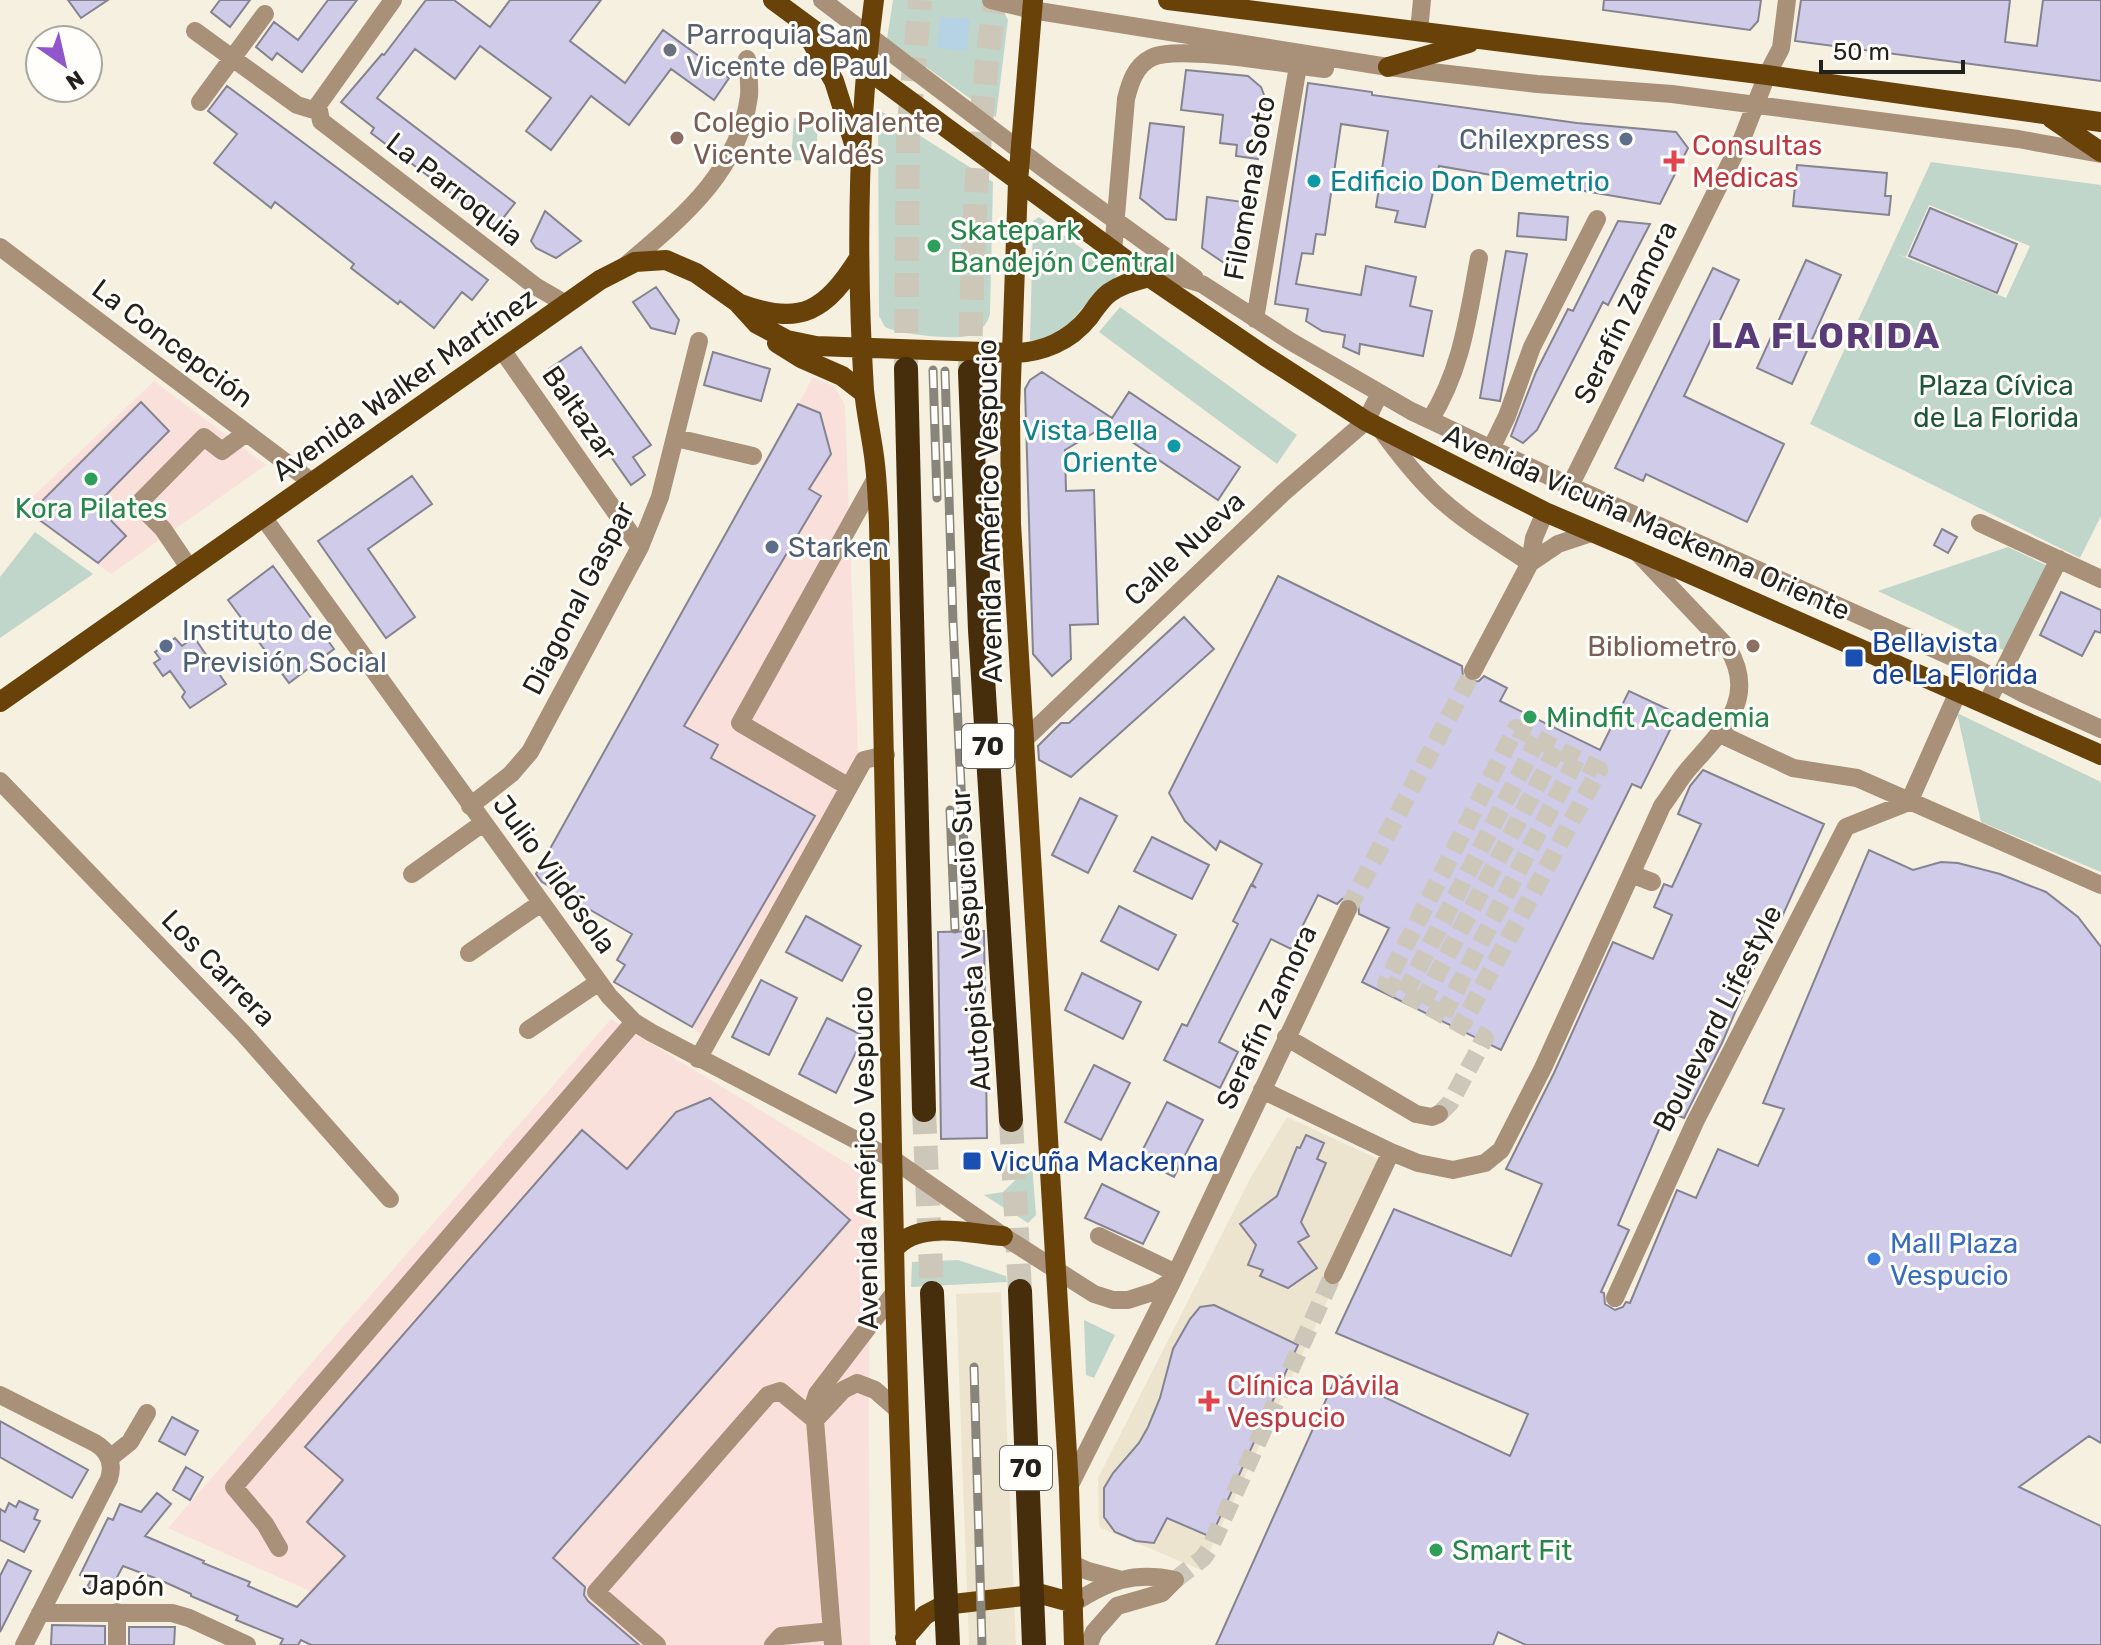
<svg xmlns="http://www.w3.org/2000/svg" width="2101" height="1645" viewBox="0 0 2101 1645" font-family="Rubik,sans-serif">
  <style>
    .commercial { fill: #fae0db }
    .built { fill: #ede4cf }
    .green { fill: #c0d6ca; fill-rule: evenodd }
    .water { fill: #b5d3e5 }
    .building { fill: #cfcbe8; stroke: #858390; stroke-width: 2 }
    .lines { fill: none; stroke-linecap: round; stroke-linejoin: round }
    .minor-tunnel { stroke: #ccc7b9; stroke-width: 18; stroke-dasharray: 18 9; stroke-linecap: butt }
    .highway-tunnel { stroke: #ccc7b9; stroke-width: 24; stroke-dasharray: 24 12; stroke-linecap: butt }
    .minor { stroke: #a89178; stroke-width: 18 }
    .major { stroke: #69420a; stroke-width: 20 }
    .highway { stroke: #462d0b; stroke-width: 24 }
    .rail-casing { stroke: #89857b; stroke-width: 9 }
    .rail { stroke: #fffefb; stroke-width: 6; stroke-dasharray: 18; stroke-linecap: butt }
    .worship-dot { fill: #6b7280; stroke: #fffefb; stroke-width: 3 }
    .education-dot { fill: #8d6e63; stroke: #fffefb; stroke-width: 3 }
    .service-dot { fill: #5c6f8a; stroke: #fffefb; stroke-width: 3 }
    .health-dot { fill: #e0444e; stroke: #fffefb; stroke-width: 3 }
    .culture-dot { fill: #0f9aa8; stroke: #fffefb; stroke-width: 3 }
    .leisure-dot { fill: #2e9e5b; stroke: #fffefb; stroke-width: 3 }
    .transit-dot { fill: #1a4fb4; stroke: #fffefb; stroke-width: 3 }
    .shop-dot { fill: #3f7fe0; stroke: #fffefb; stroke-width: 3 }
    .labels { text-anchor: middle; stroke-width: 6; stroke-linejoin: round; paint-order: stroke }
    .shield { fill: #fffefb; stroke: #65635e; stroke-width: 2 }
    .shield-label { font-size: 26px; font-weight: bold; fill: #23211b }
    .worship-label { font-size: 28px; fill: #5b616d; stroke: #fffefb; text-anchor: start }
    .education-label { font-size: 28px; fill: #785e54; stroke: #fffefb; text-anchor: start }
    .service-label { font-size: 28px; fill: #4e5e75; stroke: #fffefb; text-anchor: start }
    .health-label { font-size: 28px; fill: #be3a42; stroke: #fffefb; text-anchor: start }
    .culture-label { font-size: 28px; fill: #0d838f; stroke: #fffefb; text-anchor: start }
    .street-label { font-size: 28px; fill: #23211b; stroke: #fffefb }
    .leisure-label { font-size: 28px; fill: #27864d; stroke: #fffefb; text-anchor: start }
    .park-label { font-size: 28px; fill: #1d543d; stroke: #fffefb }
    .transit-label { font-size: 28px; fill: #164399; stroke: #fffefb; text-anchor: start }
    .shop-label { font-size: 28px; fill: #366cbe; stroke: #fffefb; text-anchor: start }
    .district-label { font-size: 36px; font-weight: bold; letter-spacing: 2px; fill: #583b77; stroke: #fffefb }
  </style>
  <rect width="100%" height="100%" fill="#f6f0e1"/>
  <path class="commercial" d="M813,377L834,386L845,405L859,781L711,1042L692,1027L613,983L625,965L617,960L632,933L534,878Z
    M154,381L266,465L111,574L21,508Z
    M611,1019L871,1178L869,1413L870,1645H431L168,1528Z"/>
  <path class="built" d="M1287,1117L1391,1165L1201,1570L1099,1527L1098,1478L1251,1177Z
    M1001,1292L1016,1645H969L956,1294Z"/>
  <path class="green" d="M893,0H982C995,4 1003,8 1008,20L996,117L887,39Z
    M878,109L993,182L990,314C987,325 980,333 968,336C954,340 897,334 885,327L879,316Z
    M794,118L818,119L816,161L791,160Z
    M1931,162L2101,185V516L2080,558L1810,424ZM1929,205L2030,246L2006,298L1897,254L1906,257Z
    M1039,217L1118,275L1097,291L1062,332L1033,342L1030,340L1033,221Z
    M1120,307L1297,435L1277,464L1099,332Z
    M35,532L93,574L0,638V577Z
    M2008,547L2048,566L2005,651L1878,591Z
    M1957,713L2101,782V872L1981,822Z
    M1032,1164L1036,1215L1028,1223L984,1195L1003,1192Z
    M958,1260L1006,1276L1007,1282L911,1287L912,1262Z
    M1084,1320L1115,1335L1094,1378L1086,1375Z"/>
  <path class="water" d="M940,17L970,19L967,51L937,48Z"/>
  <path class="building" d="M68,0H108L81,18Z
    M220,0H250L230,27L211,12Z
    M328,0H357L302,72L277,53L272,60L256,47L274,22L298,40Z
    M426,0H454L490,27L510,0H601L570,41L625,83L663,30L729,78L714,100L671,69L629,125L591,96L551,150L526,131L551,98L480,46L455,79L415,49L377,98L515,203L496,227L371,133L374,128L341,102L382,54L384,55Z
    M1604,0H1761L1758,21L1750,30L1603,10Z
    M1801,0H2010L2005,42L2037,46L2043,0H2101V81L1795,41Z
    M1186,70L1248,76L1261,87L1266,100L1258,159L1236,156L1237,145L1220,143L1223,115L1181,110Z
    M1308,83L1372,92V95L1577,123L1676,132L1688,148L1660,204L1439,166L1425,227L1395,222L1398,211L1376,207L1388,131L1341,124L1325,235L1316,234L1313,254L1302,253L1296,284L1361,295L1366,266L1416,277L1410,306L1432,311L1423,356L1360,344L1359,354L1343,347L1345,335L1322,331L1306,321L1308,309L1275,304Z
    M227,86L488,280L472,300L462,292L434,328L400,301L398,304L351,268L354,264L275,202L271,208L214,163L237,134L208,111Z
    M1150,123L1184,127L1176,220L1166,219L1140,198Z
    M1797,165L1887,173L1885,196H1891L1889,215L1793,206Z
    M1207,197L1250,203L1242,259L1230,267L1202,248Z
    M1930,208L2017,244L1997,293L1909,256Z
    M545,211L581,241L556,258L536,248L531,241Z
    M1519,213L1568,217L1566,240L1517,236Z
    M1618,221L1650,224L1608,305L1603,302L1537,430L1523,443L1511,436L1536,372L1568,309L1573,311Z
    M1506,251L1527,254L1500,401L1480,398Z
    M1806,260L1841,275L1792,384L1757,368Z
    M1713,268L1739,280L1684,396L1784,444L1747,522L1646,474L1643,481L1615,468Z
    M656,287L679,320L675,334L651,328L633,302Z
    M581,347L651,445L633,457L645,475L631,485L549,369Z
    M713,352L770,369L761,401L704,385Z
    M1042,372L1112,418L1129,392L1240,467L1218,500L1107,425L1065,450L1066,491L1094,490L1098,624L1070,625L1071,659L1052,676L1033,654L1025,389L1030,380Z
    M141,402L169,431L96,505L126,536L98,563L30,513Z
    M798,404L820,413L831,454L809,489L821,496L684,726L718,745L711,758L815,816L692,1027L614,982L625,965L617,960L632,934L542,882L536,874Z
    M412,476L432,504L368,549L415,617L386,638L318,541Z
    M1942,529L1957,537L1948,553L1934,545Z
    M273,566L334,649L289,683L228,600Z
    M1278,576L1462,666L1463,677L1468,682L1479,681L1484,676L1507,688L1500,701L1600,750L1629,691L1678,714L1641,788L1632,784L1501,1050L1362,982L1389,928L1359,914L1358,903L1352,898L1342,899L1337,904L1318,895L1291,949L1271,939L1219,1042L1238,1052L1220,1088L1164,1060L1182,1024L1187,1026L1238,924L1233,921L1251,885L1256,888L1252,884L1262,864L1220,841L1216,850L1185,821L1169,793Z
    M2061,592L2101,610V633L2095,631L2082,656L2040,635Z
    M1184,617L1214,649L1071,777L1039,760L1038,746L1061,723H1069Z
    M194,637L226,684L190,708L182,697L185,692L170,671L163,676L154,663L160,659L155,652L175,638L182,646Z
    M1703,770L1824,824L1781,919L1776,917L1722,1043L1684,1118L1667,1111L1618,1225L1629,1230L1601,1292L1604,1293L1605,1304L1615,1310L1623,1307L1626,1302L1630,1303L1677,1190L1696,1198L1718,1149L1758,1166L1784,1109L1763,1103L1869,850L1913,870L1941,862L1958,863L2000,874L2046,892L2078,917L2101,947V1443L2089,1436L2019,1487L2101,1526V1645H1526L1498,1632L1493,1645H1216L1337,1375L1510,1456L1528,1414L1336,1333L1394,1209L1511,1256L1542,1184L1506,1169L1554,1073L1613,942L1653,959L1672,915L1654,907L1664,884L1672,887L1701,824L1678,814L1690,786Z
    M1080,798L1117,816L1088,873L1052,855Z
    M1152,837L1209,865L1192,899L1134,871Z
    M1119,906L1176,935L1158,970L1101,941Z
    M806,916L861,946L842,981L786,952Z
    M984,931L987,1138L941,1139L938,932Z
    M1082,973L1141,1002L1123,1039L1065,1010Z
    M761,980L797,998L769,1055L732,1037Z
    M827,1018L864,1036L836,1093L799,1074Z
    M1094,1065L1130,1083L1101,1140L1065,1122Z
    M710,1098L850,1220L553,1558L585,1587L584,1595L588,1601L639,1645H311L301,1640L298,1645H280L283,1639L236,1620L238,1616L191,1596V1594L160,1580L123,1566L107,1596L87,1587L91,1580L80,1575L108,1518L113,1520L120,1504L141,1512L157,1493L171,1504L145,1536L204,1561L203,1563L250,1582L248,1586L297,1607L345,1556L307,1522L343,1480L305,1447L582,1130L627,1169L676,1112Z
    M1167,1102L1203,1120L1174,1177L1138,1159Z
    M1306,1135L1324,1143L1317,1159L1326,1163L1301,1222L1309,1236L1298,1242L1317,1268L1288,1288L1260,1276L1263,1270L1248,1265L1256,1245L1240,1224L1277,1196L1297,1147L1300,1148Z
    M1102,1184L1159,1212L1143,1244L1085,1218Z
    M1214,1305L1298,1345L1211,1537L1167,1518L1154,1543L1136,1541L1115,1532L1104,1517V1488L1113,1473L1139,1443L1148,1427L1160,1398L1173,1349L1190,1319L1200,1307Z
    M172,1417L198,1431L185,1455L159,1441Z
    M0,1421L88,1470L72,1498L0,1457Z
    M186,1467L203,1477L190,1500L173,1490Z
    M19,1501L38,1510L34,1519L40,1521L24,1552L0,1540V1509L5,1512L9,1503L16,1507Z
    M8,1560L31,1571L0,1632V1576Z
    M52,1625L105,1626V1645H51Z
    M129,1627H175L174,1645H129Z"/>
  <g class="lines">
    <path class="minor-tunnel" d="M1348,909L1473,671
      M1405,993L1538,739
      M1422,1003L1557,748
      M1443,1015L1577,758
      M1439,1114L1450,1103L1485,1038L1386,983L1516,728L1599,770L1462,1025
      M1175,1580L1203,1558L1210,1548L1333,1275"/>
    <path class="highway-tunnel" d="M906,369L908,134L920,0
      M970,372C972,247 977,124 995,0
      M924,1110L932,1293
      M1011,1120L1020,1291"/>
    <path class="minor" d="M393,0L318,105L321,121L535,286L566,304
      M822,0L1047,171L1195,278
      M991,0L1032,10L1388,67L1537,84L1672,94L2018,139L2101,154
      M195,31L297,105L317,111
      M1419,31L1422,0
      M200,102L265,14
      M0,247L313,483
      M1113,251L1126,99C1130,83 1135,66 1151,58C1176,44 1291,65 1325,69
      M625,266C680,219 739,173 749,96C750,84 748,71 747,59
      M1149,277H1179L1202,284L1290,341L1411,411L1570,486L1970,665L2024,694L2101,729
      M1255,319L1298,66
      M502,350L640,547
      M1430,420C1462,369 1468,316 1479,258
      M1379,427C1397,452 1416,477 1439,498C1466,523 1499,542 1530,563
      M676,438L753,456
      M1491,449L1507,416L1532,347L1597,219
      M876,478L740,723L849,787L864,760L886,755
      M1570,486L1742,139L1767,75L1781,48L1787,0
      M263,517L609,996L634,1022L652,1033L894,1160L1003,1236L1094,1294L1113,1300H1128L1156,1291L1173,1280
      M1980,523L2101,579
      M1530,563L1558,544L1591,533
      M190,569L163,529L138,504L204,437L222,451L246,433
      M1473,671L1530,563L1534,538L1545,512
      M1986,705L2059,559
      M1720,734L1793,768L1857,778L2101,885
      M1024,740L1283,493L1366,421L1379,395
      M0,781L243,1033L390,1199
      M470,806L511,774L530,752L640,547L660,497L699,341
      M412,874L483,823
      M1631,874L1652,882
      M469,953L541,903
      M528,1030L599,982
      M1286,1037L1416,1114L1432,1117L1439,1114
      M698,1059L849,787
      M1262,1090L1391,1152L1333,1275
      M1391,1152L1418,1163L1453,1170L1485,1163L1501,1150L1543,1068L1662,806C1672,793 1680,778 1691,766C1723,729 1758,699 1728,648L1637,552
      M1099,1236L1176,1273
      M1615,1298L1695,1122L1846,827L1909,802L1958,692
      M0,1395L95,1443C109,1451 114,1463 109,1479L24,1645
      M815,1420L813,1406L817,1394L895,1292
      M815,1420L843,1390L857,1383L875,1390L898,1410
      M110,1458L130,1442L147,1413
      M1069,1487L1173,1280L1348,909
      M279,1548L265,1524L234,1487L634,1022
      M1072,1564L1088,1571L1118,1579
      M1074,1603C1108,1581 1134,1571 1175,1580
      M40,1613H172L189,1618L247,1645
      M117,1645V1612
      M657,1645L596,1592L768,1395L780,1391L815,1420L833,1645
      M773,1645L781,1636L832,1631
      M1089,1645L1094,1632L1117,1606L1162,1593L1175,1580"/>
    <path class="major" d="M773,0L1149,277L1265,356L1366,421L1545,512L1679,569L2101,755
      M874,0C857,130 856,259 864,390C866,412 871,434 874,456C877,478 878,501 879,523L895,1292L906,1645
      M1033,0L1018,182L1010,409L1011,524L1069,1487L1074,1645
      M1168,0L1767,75L2101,122
      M805,30L834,81L856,150
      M1388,67L1469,43
      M2051,118L2101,152
      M741,304C802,327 826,310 859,258
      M777,343L801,358L842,376L864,393
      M0,702L600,280L635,262L666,260L696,273L737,302L757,324L787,340L816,346L1012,353C1042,353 1070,341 1089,317C1095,309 1100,300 1109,293C1121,284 1135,281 1149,277
      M894,1249C919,1219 969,1234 1003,1236
      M905,1638L925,1615L944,1605L1041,1594L1074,1603"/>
    <path class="highway" d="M906,369L924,1110
      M970,372L980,630L1011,1120
      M1020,1291L1034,1645
      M932,1293L948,1645"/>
    <defs>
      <path id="rail" d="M933,370L937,498
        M945,371L953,622L968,929
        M950,810L955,929
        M974,1367L982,1645"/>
    </defs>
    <use href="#rail" class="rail-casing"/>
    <use href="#rail" class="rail"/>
  </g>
  <circle class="worship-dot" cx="670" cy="50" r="8"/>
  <g class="education-dot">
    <circle cx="677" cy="138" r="8"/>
    <circle cx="1753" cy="646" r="8"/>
  </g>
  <g class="service-dot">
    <circle cx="1626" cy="139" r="8"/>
    <circle cx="772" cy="547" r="8"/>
    <circle cx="166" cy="646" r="8"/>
  </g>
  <g class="health-dot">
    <path d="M1670 149h8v8h8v8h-8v8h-8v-8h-8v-8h8z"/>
    <path d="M1205 1389h8v8h8v8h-8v8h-8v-8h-8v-8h8z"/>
  </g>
  <g class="culture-dot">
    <circle cx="1314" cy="181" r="8"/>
    <circle cx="1174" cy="446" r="8"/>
  </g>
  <g class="leisure-dot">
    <circle cx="934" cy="246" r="8"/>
    <circle cx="91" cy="479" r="8"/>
    <circle cx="1530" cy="717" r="8"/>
    <circle cx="1436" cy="1550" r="8"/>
  </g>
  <g class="transit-dot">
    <rect x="1844" y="648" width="20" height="20" rx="4"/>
    <rect x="962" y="1151" width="20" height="20" rx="4"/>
  </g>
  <circle class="shop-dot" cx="1874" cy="1259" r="8"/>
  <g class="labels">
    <g class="shield">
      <rect x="962" y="724" width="52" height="44" rx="6"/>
      <rect x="1000" y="1446" width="52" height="44" rx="6"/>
    </g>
    <g class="shield-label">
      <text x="988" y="755">70</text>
      <text x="1026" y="1477">70</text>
    </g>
    <g class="worship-label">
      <text x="686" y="44">Parroquia San<tspan x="686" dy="32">Vicente de Paul</tspan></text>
    </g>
    <g class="education-label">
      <text x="693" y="132">Colegio Polivalente<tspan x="693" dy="32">Vicente Valdés</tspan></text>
      <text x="1737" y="656" text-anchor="end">Bibliometro</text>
    </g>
    <g class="service-label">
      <text x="1610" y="149" text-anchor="end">Chilexpress</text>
      <text x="788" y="557">Starken</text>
      <text x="182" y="640">Instituto de<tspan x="182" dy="32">Previsión Social</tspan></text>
    </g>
    <g class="health-label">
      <text x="1692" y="155">Consultas<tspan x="1692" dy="32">Medicas</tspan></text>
      <text x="1227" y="1395">Clínica Dávila<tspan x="1227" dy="32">Vespucio</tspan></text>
    </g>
    <g class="culture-label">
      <text x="1330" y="191">Edificio Don Demetrio</text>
      <text x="1158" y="440" text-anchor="end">Vista Bella<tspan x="1158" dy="32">Oriente</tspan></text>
    </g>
    <g class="street-label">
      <text transform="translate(1249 188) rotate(-80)" y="10">Filomena Soto</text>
      <text transform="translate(455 189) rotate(38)" y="10">La Parroquia</text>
      <text transform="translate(1625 312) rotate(-64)" y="10">Serafín Zamora</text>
      <text transform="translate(173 343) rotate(37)" y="10">La Concepción</text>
      <text transform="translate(404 384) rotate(-35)" y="10">Avenida Walker Martínez</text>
      <text transform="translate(580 413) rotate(55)" y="10">Baltazar</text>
      <text transform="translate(989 511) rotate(-91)" y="10">Avenida Américo Vespucio</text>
      <text transform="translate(1647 522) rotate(24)" y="10">Avenida Vicuña Mackenna Oriente</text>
      <text transform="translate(1184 548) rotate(-43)" y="10">Calle Nueva</text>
      <text transform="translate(578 598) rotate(-63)" y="10">Diagonal Gaspar</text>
      <text transform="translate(555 874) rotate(54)" y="10">Julio Vildósola</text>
      <text transform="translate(970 940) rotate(-94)" y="10">Autopista Vespucio Sur</text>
      <text transform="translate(219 968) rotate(46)" y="10">Los Carrera</text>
      <text transform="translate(1266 1017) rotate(-65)" y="10">Serafín Zamora</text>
      <text transform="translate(1717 1018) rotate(-63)" y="10">Boulevard Lifestyle</text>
      <text transform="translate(865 1158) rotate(-91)" y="10">Avenida Américo Vespucio</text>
      <text transform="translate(123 1585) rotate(1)" y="10">Japón</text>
    </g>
    <g class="leisure-label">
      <text x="950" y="240">Skatepark<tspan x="950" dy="32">Bandejón Central</tspan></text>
      <text x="91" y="518" text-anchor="middle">Kora Pilates</text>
      <text x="1546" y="727">Mindfit Academia</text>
      <text x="1452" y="1560">Smart Fit</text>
    </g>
    <g class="park-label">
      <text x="1996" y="395">Plaza Cívica<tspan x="1996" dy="32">de La Florida</tspan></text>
    </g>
    <g class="transit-label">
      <text x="1872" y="652">Bellavista<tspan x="1872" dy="32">de La Florida</tspan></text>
      <text x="990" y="1171">Vicuña Mackenna</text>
    </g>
    <g class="shop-label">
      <text x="1890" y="1253">Mall Plaza<tspan x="1890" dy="32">Vespucio</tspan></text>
    </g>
    <g class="district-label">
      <text x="1826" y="348">LA FLORIDA</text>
    </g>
  </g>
  <g transform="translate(64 64) rotate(146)"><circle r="38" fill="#fffefb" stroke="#a7a6a1" stroke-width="2"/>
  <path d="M0-6L14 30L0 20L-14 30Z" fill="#9155cc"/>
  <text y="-12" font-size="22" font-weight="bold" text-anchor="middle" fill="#23211b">N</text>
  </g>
  <path d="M1821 60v12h142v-12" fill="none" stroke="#23211b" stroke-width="4"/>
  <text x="1833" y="60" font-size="24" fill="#23211b" stroke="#fffefb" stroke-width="6" paint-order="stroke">50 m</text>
</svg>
